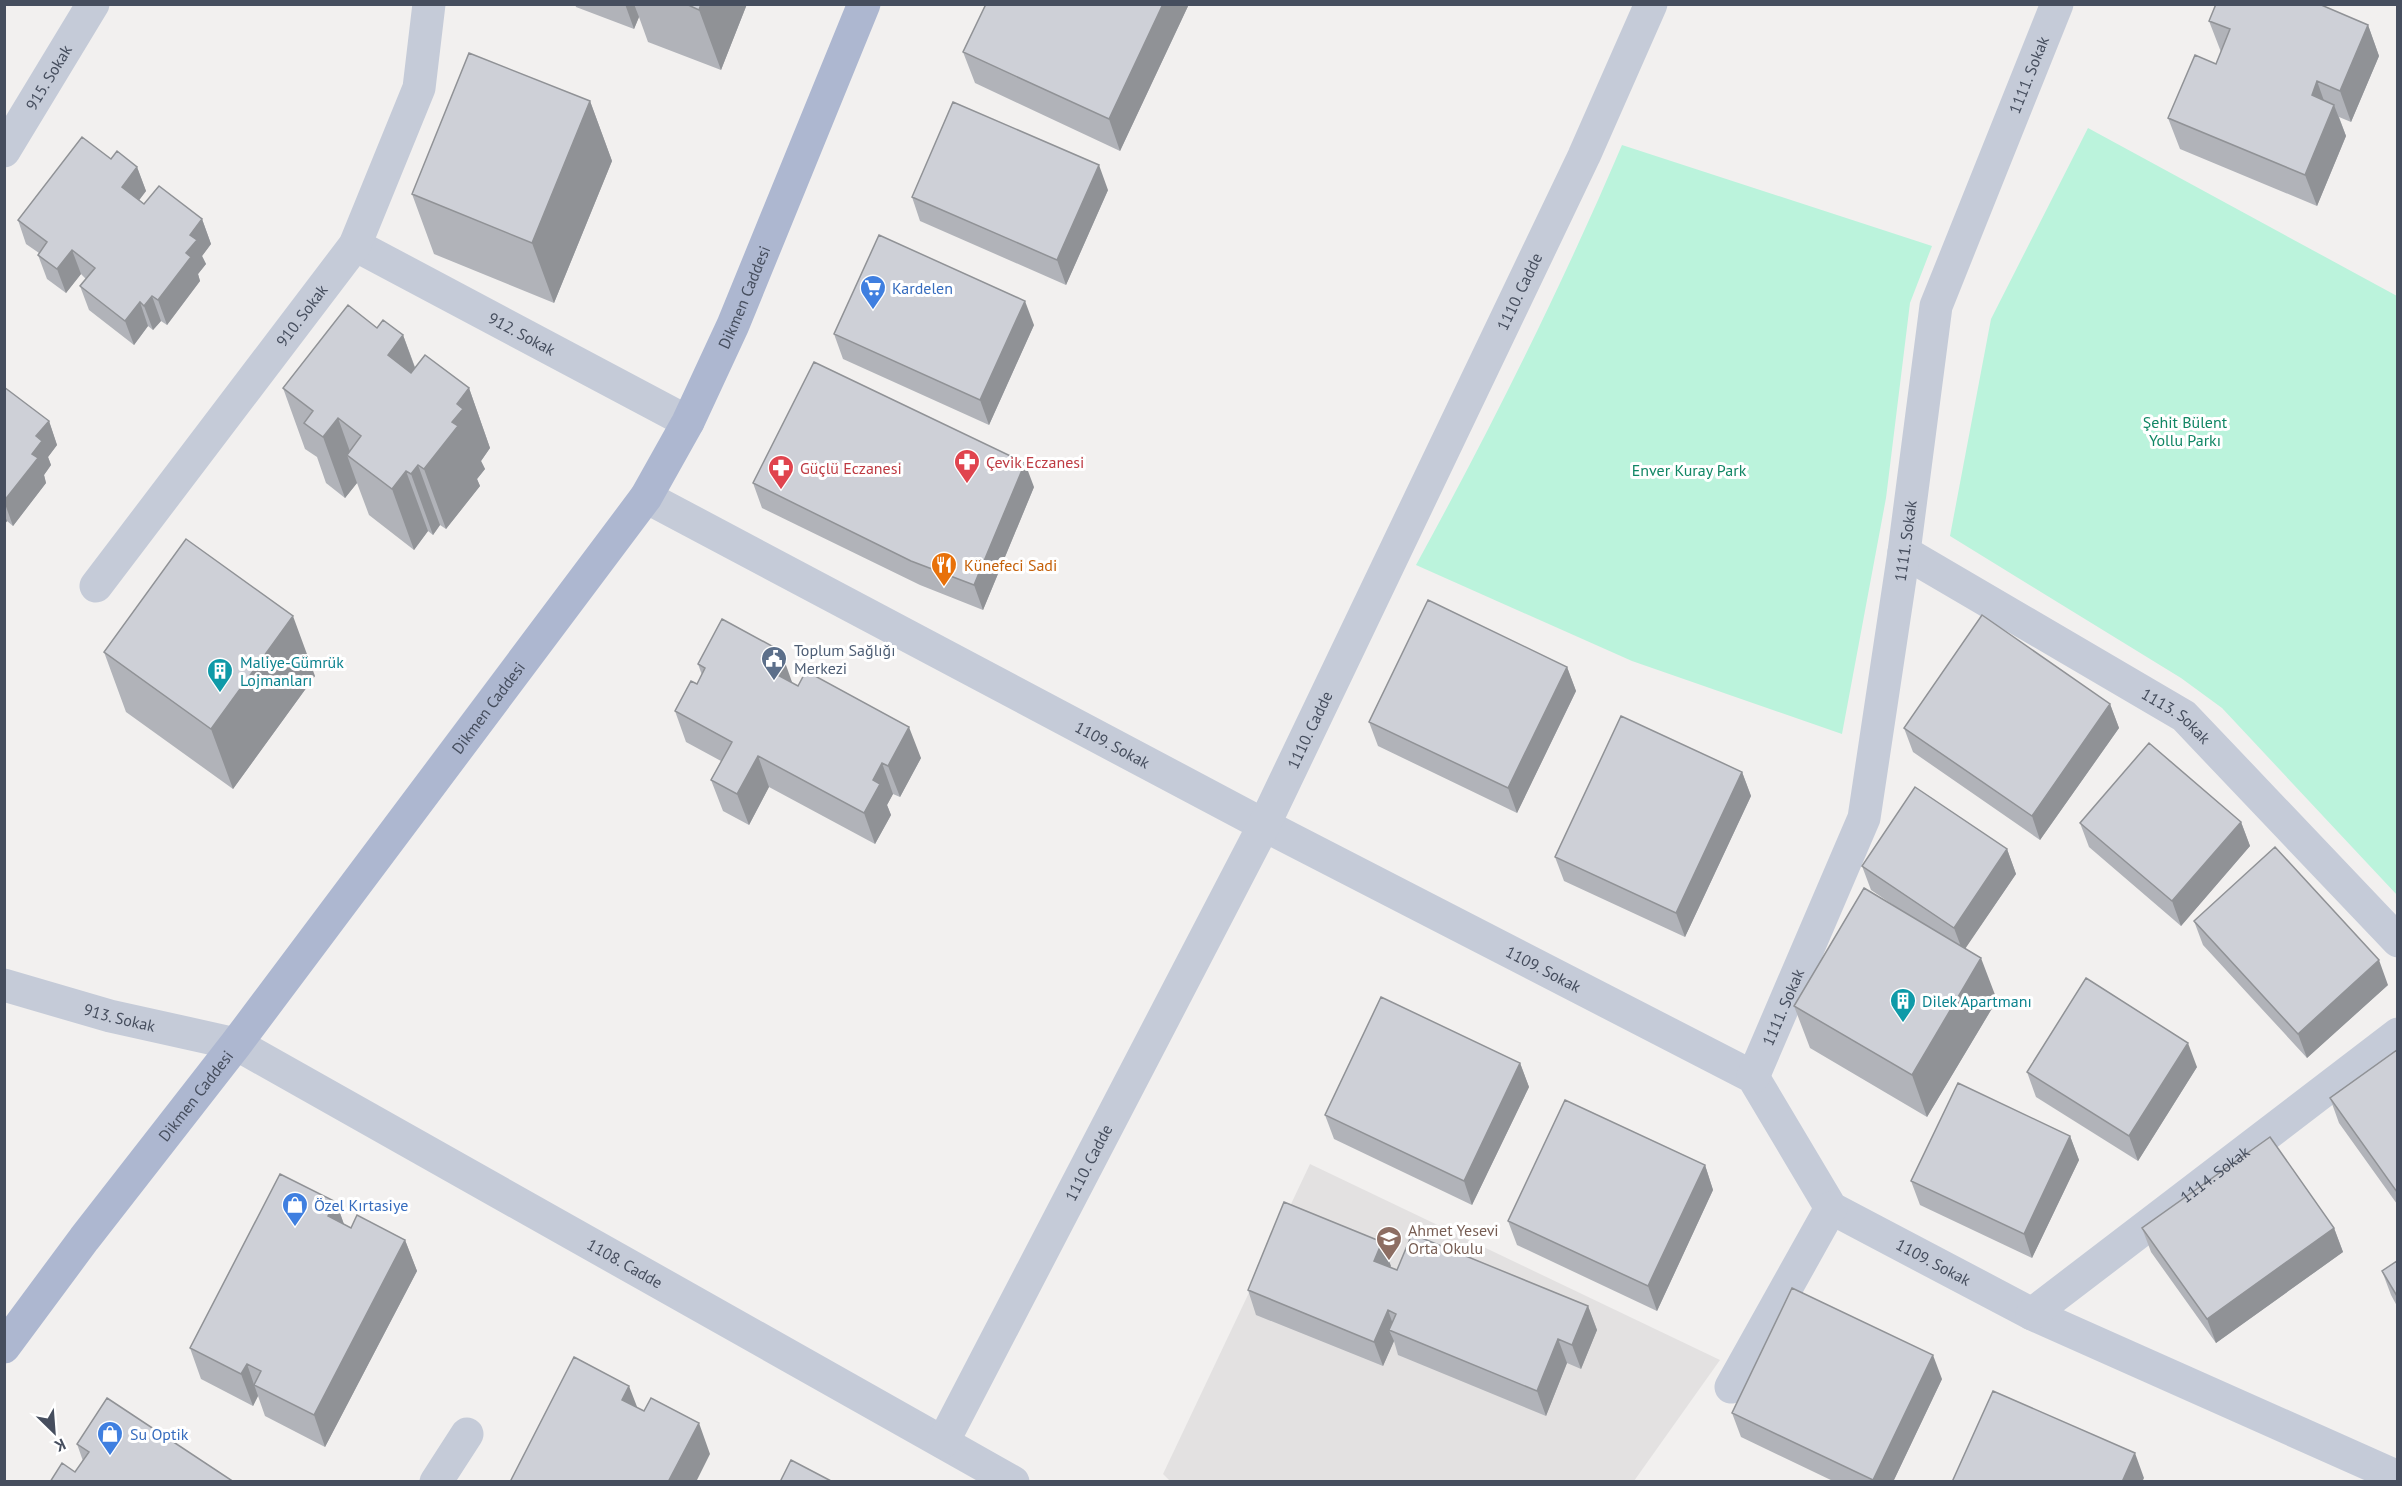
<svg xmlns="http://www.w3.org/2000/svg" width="2402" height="1486" viewBox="0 0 2402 1486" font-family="'PT Sans',sans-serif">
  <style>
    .education { fill: #e3e1e1 }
    .green { fill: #bbf3dc }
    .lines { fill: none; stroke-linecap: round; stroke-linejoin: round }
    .minor { stroke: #c5cbd8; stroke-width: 33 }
    .major { stroke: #adb7d0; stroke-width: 33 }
    .wall { fill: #b1b3b9 }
    .shaded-wall { fill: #909296 }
    .building { fill: #ced0d7; stroke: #909296; stroke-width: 1.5 }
    .labels { text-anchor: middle; stroke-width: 6; stroke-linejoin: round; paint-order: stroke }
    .street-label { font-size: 16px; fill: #464e5e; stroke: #fff }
    .shop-label { font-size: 16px; fill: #366cbe; stroke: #fff; text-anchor: start }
    .park-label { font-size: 16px; fill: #108664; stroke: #fff }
    .health-label { font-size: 16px; fill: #be3a42; stroke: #fff; text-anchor: start }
    .food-label { font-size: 16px; fill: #c56008; stroke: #fff; text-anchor: start }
    .service-label { font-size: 16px; fill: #4e5e75; stroke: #fff; text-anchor: start }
    .culture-label { font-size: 16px; fill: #0d838f; stroke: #fff; text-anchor: start }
    .education-label { font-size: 16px; fill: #785e54; stroke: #fff; text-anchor: start }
  </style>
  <rect width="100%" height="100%" fill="#f2f0ef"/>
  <path class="education" d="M1310,1164L1720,1360L1634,1481L1171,1482L1163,1474Z"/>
  <path class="green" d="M2088,128L2397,296V895L2222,708L2181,678L1950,536L1991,319Z
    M1622,145L1932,246L1910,303L1886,498L1842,734L1632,661L1416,565C1491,428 1561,288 1622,145Z"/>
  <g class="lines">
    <g class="minor">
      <path id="s1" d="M4,151L93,4"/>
      <path id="s2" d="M355,245L688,422"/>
      <path id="s3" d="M646,497L1264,825L1753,1077L1831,1208L2032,1314L2398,1477"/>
      <path id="s4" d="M1904,552L2184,716L2398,941"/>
      <path id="s5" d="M96,586L355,245L419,88L429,4"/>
      <path id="s6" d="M4,985L110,1016L236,1044L1013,1482"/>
      <path id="s7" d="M1753,1077L1864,818L1904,552L1936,306L2057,4"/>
      <path id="s8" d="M2032,1314L2398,1034"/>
      <path d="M1731,1387L1831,1208"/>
      <path id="s9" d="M943,1442L1264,825L1584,156L1651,4"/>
      <path d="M436,1482L467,1434"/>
    </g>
    <path class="major" id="s10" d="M4,1347L84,1239L236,1044L646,497L688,422L733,325L864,4"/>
  </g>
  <path class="wall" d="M575,4H747L721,70L648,42L639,17L634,29L576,7Z
    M1189,4L1120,151L975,83L963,52Z
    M2209,21L2368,25L2379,56L2351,122L2339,117L2346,136L2317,206L2180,149L2168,118L2216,64L2221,52Z
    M590,101L612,161L554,303L434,254L412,194Z
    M111,159L137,167L146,191L139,200L144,204L202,219L211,244L202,256L206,264L198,274L200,281L167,325L161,321L153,330L148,326L134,345L89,310L80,286L86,279L81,274L66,293L47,279L38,255L39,253L26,244L18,220Z
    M1108,190L1066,285L920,221L912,197Z
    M1034,325L989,425L843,359L834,334Z
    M377,328L403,335L415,367L469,388L490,448L481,461L485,469L477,479L480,486L446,529L440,525L433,535L428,531L414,550L369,515L357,483L345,498L326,483L317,457L305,449L283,388Z
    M4,387L49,421L57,445L48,457L51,465L44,475L46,483L13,526L7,521L4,525Z
    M753,483L1034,487L983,610L920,585L762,508Z
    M104,652L315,676L233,789L126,712Z
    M698,664L792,682V683L921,758L900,797L893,794L887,805L891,815L875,844L769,787L749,825L723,811L711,780L721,761L686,742L675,711L697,684L702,675Z
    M1567,667L1576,691L1517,813L1378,746L1369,722Z
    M2110,704L2119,728L2040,840L1913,752L1904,728Z
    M1742,772L1751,796L1685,937L1564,881L1555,857Z
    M2241,822L2250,846L2181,926L2089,847L2080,823Z
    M2007,849L2016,874L1965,948L1997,1000L1927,1117L1810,1048L1794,1006L1902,911L1871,890L1862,866Z
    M2194,921L2388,985L2307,1058L2203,945Z
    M2397,1050V1204L2339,1123L2330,1098Z
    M1520,1063L1529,1087L1472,1205L1334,1139L1325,1115Z
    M2197,1067L2138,1161L2036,1097L2027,1072Z
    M2070,1136L2079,1160L2032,1258L1920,1205L1911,1181Z
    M1705,1165L1713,1190L1657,1311L1517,1245L1508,1221Z
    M336,1202L344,1224L351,1228L405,1240L417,1271L325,1447L265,1416L258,1396L253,1406L201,1379L190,1348Z
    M2142,1228H2334L2343,1252L2216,1343L2151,1252Z
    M1382,1242L1390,1267L1397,1270L1588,1306L1597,1330L1581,1369L1567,1363L1546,1416L1398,1355L1394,1341L1383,1366L1256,1315L1248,1290Z
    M2397,1261V1306L2391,1295L2382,1271Z
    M1942,1379L1893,1482H1835L1741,1437L1732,1413Z
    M77,1444L234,1482L75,1472L83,1461Z"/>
  <path class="shaded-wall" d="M625,4H634L639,17L634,29Z
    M701,4H747L721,70L699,10Z
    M1163,4H1189L1120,151L1109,119Z
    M2368,25L2379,56L2351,122L2340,91Z
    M2317,81L2328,112L2312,95Z
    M590,101L612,161L554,303L532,243Z
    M2334,105L2346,136L2317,206L2305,175Z
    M1099,165L1108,190L1066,285L1057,260Z
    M137,167L146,191L131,211L122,187Z
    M202,219L211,244L202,256L206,264L198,274L200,281L167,325L158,300L186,253L190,235Z
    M72,250L81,274L66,293L57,269Z
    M152,296L161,321L153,330L144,306Z
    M1025,301L1034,325L989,425L980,400Z
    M140,302L148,326L134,345L125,321Z
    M403,335L425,396L388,355Z
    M469,388L490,448L481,461L485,469L477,479L480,486L446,529L424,469L452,422L457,404Z
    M338,418L353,460L347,455L357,483L345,498L323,437Z
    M49,421L57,445L48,457L51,465L44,475L46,483L13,526L4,501L32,454L36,436Z
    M1025,463L1034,487L983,610L974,585Z
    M418,465L440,525L433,535L411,474Z
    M406,471L428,531L414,550L392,489Z
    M4,514L7,521L4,525Z
    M293,616L315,676L233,789L211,729Z
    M781,651L792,682L781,702L770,671Z
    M1567,667L1576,691L1517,813L1508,788Z
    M2110,704L2119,728L2040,840L2032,816Z
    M909,727L921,758L900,797L888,766Z
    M758,756L769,787L749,825L737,794Z
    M882,763L893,794L887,805L891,815L875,844L864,813L873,780Z
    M1742,772L1751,796L1685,937L1676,913Z
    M2241,822L2250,846L2181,926L2172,901Z
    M2007,849L2016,874L1963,952L1954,928Z
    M1981,958L1997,1000L1927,1117L1912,1075Z
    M2379,960L2388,985L2307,1058L2298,1034Z
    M2188,1043L2197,1067L2138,1161L2129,1136Z
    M1520,1063L1529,1087L1472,1205L1464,1181Z
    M2070,1136L2079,1160L2032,1258L2024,1234Z
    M1705,1165L1713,1190L1657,1311L1648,1286Z
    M336,1202L347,1233L328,1216Z
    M2334,1228L2343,1252L2216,1343L2207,1319Z
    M405,1240L417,1271L325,1447L314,1415Z
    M1382,1242L1391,1266L1383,1285L1374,1261Z
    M1588,1306L1597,1330L1581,1369L1572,1345Z
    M1388,1310L1396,1333L1389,1330L1394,1341L1383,1366L1374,1342Z
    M1558,1339L1567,1363L1546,1416L1537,1391Z
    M1933,1355L1942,1379L1893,1482H1874L1873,1480Z
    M247,1364L258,1396L253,1406L241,1374Z
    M629,1386L641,1417L622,1400Z
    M699,1423L710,1454L696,1482H668Z
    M2135,1453L2144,1478L2142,1482H2122Z"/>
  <path class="building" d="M686,4H701L699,10Z
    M986,4H1163L1109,119L963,52Z
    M2216,4H2319L2368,25L2340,91L2317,81L2312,95L2334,105L2305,175L2168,118L2195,55L2216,64L2230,29L2209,21Z
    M469,53L590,101L532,243L412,194Z
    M953,102L1099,165L1057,260L912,197Z
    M82,137L111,159L117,151L137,167L122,187L144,204L159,186L202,219L190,235L197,240L186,253L191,257L158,300L152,296L144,306L140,302L125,321L80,286L95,268L72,250L57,269L38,255L47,242L18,220Z
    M879,235L1025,301L980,400L834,334Z
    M348,305L377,328L383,320L403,335L388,355L411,373L425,355L469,388L457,404L463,409L452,422L458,426L424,469L418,465L411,474L406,471L392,489L347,455L361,436L338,418L323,437L304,423L313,411L283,388Z
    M814,362L1025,463L974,585L911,561L753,483Z
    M4,387L49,421L36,436L42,441L32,454L38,458L4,501Z
    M186,539L293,616L211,729L104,652Z
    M1428,600L1567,667L1508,788L1369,722Z
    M1982,615L2110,704L2032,816L1904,728Z
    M722,619L781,651L770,671L798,686L806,671L909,727L888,766L882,763L873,780L880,784L864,813L758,756L737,794L711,780L732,742L675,711L691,681L697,684L705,668L698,664Z
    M1621,716L1742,772L1676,913L1555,857Z
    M2149,743L2241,822L2172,901L2080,823Z
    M1915,787L2007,849L1954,928L1862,866Z
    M2275,847L2379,960L2298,1034L2194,921Z
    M1864,888L1981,958L1912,1075L1794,1006Z
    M2086,978L2188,1043L2129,1136L2027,1072Z
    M1381,997L1520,1063L1464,1181L1325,1115Z
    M2397,1050V1192L2330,1098Z
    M1958,1083L2070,1136L2024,1234L1911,1181Z
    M1565,1100L1705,1165L1648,1286L1508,1221Z
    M2270,1137L2334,1228L2207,1319L2142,1228Z
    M280,1174L336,1202L328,1216L351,1228L357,1215L405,1240L314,1415L254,1385L261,1371L247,1364L241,1374L190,1348Z
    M1284,1202L1382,1242L1374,1261L1397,1270L1412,1234L1588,1306L1572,1345L1558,1339L1537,1391L1389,1330L1396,1314L1388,1310L1374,1342L1248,1290Z
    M2397,1261V1296L2382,1271Z
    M1792,1288L1933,1355L1873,1480L1732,1413Z
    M574,1357L629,1386L622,1400L644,1411L651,1398L699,1423L668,1482H510Z
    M1993,1391L2135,1453L2122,1482H1952Z
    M107,1398L234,1482H50L62,1463L75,1472L89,1452L77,1444Z
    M791,1460L833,1482H780Z"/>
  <defs>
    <symbol id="supermarket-pin" viewBox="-11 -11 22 30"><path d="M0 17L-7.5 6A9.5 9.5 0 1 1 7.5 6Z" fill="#3f7fe0" stroke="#fff"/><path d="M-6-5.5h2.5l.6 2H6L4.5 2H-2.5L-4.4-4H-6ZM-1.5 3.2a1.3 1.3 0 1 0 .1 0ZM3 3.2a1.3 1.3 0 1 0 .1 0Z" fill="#fff"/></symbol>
    <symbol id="pharmacy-pin" viewBox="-11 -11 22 30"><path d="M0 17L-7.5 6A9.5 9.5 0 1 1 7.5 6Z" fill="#e0444e" stroke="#fff"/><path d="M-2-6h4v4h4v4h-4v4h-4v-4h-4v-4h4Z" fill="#fff"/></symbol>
    <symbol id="restaurant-pin" viewBox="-11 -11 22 30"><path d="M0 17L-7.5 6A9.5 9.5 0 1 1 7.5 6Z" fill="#e8710a" stroke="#fff"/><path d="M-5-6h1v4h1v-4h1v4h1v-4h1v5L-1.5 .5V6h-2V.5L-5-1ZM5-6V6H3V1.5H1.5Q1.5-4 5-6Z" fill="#fff"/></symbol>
    <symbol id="civic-pin" viewBox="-11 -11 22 30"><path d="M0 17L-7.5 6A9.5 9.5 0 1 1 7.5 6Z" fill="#5c6f8a" stroke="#fff"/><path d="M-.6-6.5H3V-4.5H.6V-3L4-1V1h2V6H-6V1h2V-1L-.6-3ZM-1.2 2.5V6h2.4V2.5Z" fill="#fff"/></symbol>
    <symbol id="building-pin" viewBox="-11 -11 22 30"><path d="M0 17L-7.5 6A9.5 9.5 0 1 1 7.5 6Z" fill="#0f9aa8" stroke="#fff"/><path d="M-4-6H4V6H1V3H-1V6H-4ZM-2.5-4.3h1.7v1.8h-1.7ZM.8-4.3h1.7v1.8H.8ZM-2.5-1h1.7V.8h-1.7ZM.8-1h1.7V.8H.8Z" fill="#fff"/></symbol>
    <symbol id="shop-pin" viewBox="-11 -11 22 30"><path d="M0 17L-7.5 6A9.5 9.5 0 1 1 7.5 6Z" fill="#3f7fe0" stroke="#fff"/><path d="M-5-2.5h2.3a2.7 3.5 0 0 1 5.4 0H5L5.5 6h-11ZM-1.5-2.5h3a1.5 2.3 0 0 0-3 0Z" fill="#fff"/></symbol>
    <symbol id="school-pin" viewBox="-11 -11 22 30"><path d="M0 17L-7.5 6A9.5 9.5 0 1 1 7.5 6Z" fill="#8d6e63" stroke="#fff"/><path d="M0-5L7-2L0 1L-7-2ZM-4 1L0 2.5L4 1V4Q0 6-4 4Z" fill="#fff"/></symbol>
  </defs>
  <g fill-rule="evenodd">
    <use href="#supermarket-pin" x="858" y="273" width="30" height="40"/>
    <use href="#pharmacy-pin" x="952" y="447" width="30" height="40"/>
    <use href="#pharmacy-pin" x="766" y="453" width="30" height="40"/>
    <use href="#restaurant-pin" x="929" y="550" width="30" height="40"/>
    <use href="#civic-pin" x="759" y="644" width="30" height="40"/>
    <use href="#building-pin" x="205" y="656" width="30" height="40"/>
    <use href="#building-pin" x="1888" y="986" width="30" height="40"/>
    <use href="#shop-pin" x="280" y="1190" width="30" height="40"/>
    <use href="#school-pin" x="1374" y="1224" width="30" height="40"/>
    <use href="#shop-pin" x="95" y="1419" width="30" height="40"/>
  </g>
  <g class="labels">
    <g class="street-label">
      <text dy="6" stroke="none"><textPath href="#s7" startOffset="1048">1111. Sokak</textPath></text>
      <text dy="6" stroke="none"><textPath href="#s1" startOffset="86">915. Sokak</textPath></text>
      <text dy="6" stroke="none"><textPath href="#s9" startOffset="1287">1110. Cadde</textPath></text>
      <text dy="6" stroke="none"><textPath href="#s10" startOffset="1288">Dikmen Caddesi</textPath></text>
      <text dy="6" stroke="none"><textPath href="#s5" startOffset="340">910. Sokak</textPath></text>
      <text dy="6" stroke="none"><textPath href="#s2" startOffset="189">912. Sokak</textPath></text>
      <text dy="6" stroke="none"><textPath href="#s7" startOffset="562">1111. Sokak</textPath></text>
      <text dy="6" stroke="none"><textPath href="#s10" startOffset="802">Dikmen Caddesi</textPath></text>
      <text dy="6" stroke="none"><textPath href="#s4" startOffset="318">1113. Sokak</textPath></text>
      <text dy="6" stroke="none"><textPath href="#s9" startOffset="801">1110. Cadde</textPath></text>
      <text dy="6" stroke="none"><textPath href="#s3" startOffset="528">1109. Sokak</textPath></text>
      <text dy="6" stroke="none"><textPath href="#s3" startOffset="1014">1109. Sokak</textPath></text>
      <text dy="6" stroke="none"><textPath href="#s7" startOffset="76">1111. Sokak</textPath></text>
      <text dy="6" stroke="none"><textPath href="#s6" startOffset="120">913. Sokak</textPath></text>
      <text dy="6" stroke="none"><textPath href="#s10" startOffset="316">Dikmen Caddesi</textPath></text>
      <text dy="6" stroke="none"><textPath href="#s9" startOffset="315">1110. Cadde</textPath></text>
      <text dy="6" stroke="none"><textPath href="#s8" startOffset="230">1114. Sokak</textPath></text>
      <text dy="6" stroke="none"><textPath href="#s6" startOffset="686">1108. Cadde</textPath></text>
      <text dy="6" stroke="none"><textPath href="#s3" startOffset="1518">1109. Sokak</textPath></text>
    </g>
    <g class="shop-label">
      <text x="892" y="294">Kardelen</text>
      <text x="314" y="1211">Özel Kırtasiye</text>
      <text x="130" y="1440">Su Optik</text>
    </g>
    <g class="park-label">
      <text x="2185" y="428">Şehit Bülent<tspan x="2185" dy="18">Yollu Parkı</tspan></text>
      <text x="1689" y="476">Enver Kuray Park</text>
    </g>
    <g class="health-label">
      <text x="986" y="468">Çevik Eczanesi</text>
      <text x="800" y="474">Güçlü Eczanesi</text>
    </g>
    <g class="food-label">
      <text x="964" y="571">Künefeci Sadi</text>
    </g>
    <g class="service-label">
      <text x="794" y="656">Toplum Sağlığı<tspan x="794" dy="18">Merkezi</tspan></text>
    </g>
    <g class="culture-label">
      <text x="240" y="668">Maliye-Gümrük<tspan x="240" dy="18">Lojmanları</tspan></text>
      <text x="1922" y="1007">Dilek Apartmanı</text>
    </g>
    <g class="education-label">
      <text x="1408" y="1236">Ahmet Yesevi<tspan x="1408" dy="18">Orta Okulu</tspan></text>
    </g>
  </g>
  <rect width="2402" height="1486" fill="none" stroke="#464e5e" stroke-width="12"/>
  <g transform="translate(54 1432) rotate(155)" stroke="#ffffff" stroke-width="4.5" paint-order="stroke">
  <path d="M0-4.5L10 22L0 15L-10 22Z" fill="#464e5e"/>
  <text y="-9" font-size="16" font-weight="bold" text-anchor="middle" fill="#464e5e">K</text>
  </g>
</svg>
